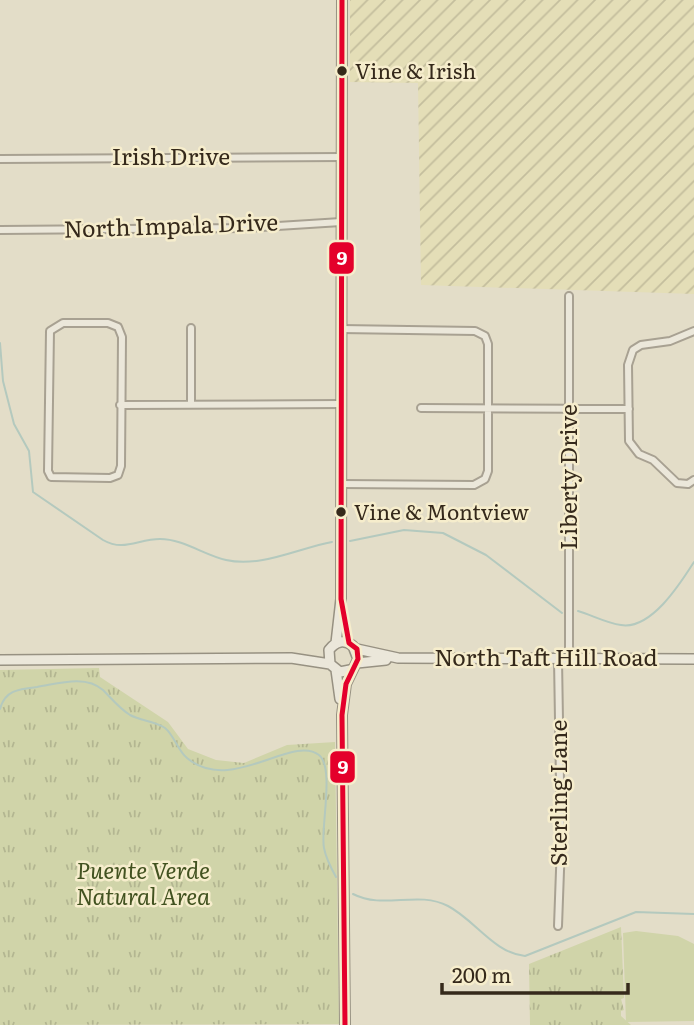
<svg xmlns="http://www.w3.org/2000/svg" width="694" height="1025" viewBox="0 0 694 1025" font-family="Literata,serif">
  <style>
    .farmland { fill: url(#farmland-furrows) }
    .grass { fill: url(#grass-tufts) }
    .garden { fill: #d0d4a9 }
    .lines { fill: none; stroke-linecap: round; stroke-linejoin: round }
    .stream { stroke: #b4c9be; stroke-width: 2 }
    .street-casing { stroke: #a8a192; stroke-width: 10 }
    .secondary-casing { stroke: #979182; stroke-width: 12 }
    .street { stroke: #ebe7da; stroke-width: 6 }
    .secondary { stroke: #ebe7da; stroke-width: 9 }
    .bus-1-casing { stroke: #f6edcc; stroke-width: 10 }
    .bus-1 { stroke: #e4002b; stroke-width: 5 }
    .bus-dot { fill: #35291b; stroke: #f6edcc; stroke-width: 2.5 }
    .labels { text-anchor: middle; stroke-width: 5; stroke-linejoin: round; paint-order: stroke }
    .bus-label { font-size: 21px; fill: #35291b; stroke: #f6edcc; text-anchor: start }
    .street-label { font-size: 23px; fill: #35291b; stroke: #f6edcc }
    .park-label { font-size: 23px; font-style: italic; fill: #425220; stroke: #f6edcc }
    .line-badge { stroke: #f6edcc; stroke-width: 2.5 }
    .badge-label { font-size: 19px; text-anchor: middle; font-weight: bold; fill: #fff }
  </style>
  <defs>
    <pattern id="farmland-furrows" width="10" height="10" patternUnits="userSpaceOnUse" patternTransform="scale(1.75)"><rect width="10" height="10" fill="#e4deb7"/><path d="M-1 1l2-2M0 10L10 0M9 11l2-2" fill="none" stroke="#c4be9d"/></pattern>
    <pattern id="grass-tufts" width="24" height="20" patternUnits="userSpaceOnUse" patternTransform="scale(1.75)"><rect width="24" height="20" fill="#d0d4a9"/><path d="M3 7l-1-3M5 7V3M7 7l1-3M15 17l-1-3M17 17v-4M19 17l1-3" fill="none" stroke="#b3b691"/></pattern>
  </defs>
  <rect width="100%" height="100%" fill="#e3ddc8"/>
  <path class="farmland" d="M350,0H694V294L421,285L418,83L350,82Z"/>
  <path class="grass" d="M99,668L100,677L168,722L188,749L216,760L244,763L287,745L335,742L339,1024L0,1025V670Z
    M621,927L624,998L621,999L624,1010L621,1011V1016L631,1025H530L529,964Z"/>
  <path class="garden" d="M636,931L678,936L694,944V1021L626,1022L623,933Z"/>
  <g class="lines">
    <path class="stream" d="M0,343L3,381L14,424L29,451L33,492L103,540C124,552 138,539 160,539C183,539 204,555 226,560C261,568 299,548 332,542
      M350,541L404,530L443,533L486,555L562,613
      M578,611C592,615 606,623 621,625C651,630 680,584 694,562
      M0,709C5,690 19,689 37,687C57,684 85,674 103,690C111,698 120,709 130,715C141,721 155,721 165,728C174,735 178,751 187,758C231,795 292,734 319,755C335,768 320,830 324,848C326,859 331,868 336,877
      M353,894C384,910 417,890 448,906C475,920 494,953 525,956L636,912L694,914"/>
    <defs>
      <path id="street" d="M0,159L342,157
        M0,230L245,228L341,222
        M569,296V659
        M108,323L118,327L122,337L121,466L118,475L110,478L51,477L48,471L50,331L63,323Z
        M191,328V404
        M694,331L670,341L641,345L633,350L628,365L629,441L639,454L653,460L677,483L688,484L694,480
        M120,405L341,404
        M421,408L629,409
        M341,484L474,485L485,479L488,471V344L485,336L475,331L341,329
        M558,659L561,843L558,926"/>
      <path id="secondary" d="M336,643L341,599L342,0
        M357,649L398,658L694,659
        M0,660L291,658L330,664
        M357,663L386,660
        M336,670L340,699
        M345,1025L342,715L346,684L358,659L353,646C344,639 336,641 329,650L330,664L340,672L350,670"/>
    </defs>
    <use href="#street" class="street-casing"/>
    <use href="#secondary" class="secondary-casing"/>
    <use href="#street" class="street"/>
    <use href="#secondary" class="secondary"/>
    <defs>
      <path id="bus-1" d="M342,0L341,599L349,643L357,649L358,659L346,684L342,715L345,1025"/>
    </defs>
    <use href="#bus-1" class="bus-1-casing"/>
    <use href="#bus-1" class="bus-1"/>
  </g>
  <g class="bus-dot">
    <circle cx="342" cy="71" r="6"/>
    <circle cx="341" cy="512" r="6"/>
  </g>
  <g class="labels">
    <g class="bus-label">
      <text x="355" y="79">Vine &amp; Irish</text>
      <text x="354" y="520">Vine &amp; Montview</text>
    </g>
    <g class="street-label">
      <text x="171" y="165">Irish Drive</text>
      <text transform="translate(171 226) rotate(-2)" y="8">North Impala Drive</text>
      <text transform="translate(569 477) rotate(-90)" y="8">Liberty Drive</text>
      <text x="546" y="666">North Taft Hill Road</text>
      <text transform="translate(559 793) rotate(-90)" y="8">Sterling Lane</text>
    </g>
    <g class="park-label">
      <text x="143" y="879">Puente Verde<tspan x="143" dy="26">Natural Area</tspan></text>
    </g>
  </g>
  <g class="line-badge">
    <rect x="328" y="241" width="27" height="34" rx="7" fill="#e4002b"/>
    <rect x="329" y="750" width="27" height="34" rx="7" fill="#e4002b"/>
  </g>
  <g class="badge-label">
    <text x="342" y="265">9</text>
    <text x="343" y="774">9</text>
  </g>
  <path d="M442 983v10h186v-10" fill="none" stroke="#35291b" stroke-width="3.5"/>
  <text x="452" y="983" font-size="21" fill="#35291b" stroke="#f6edcc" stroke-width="5" paint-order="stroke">200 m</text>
</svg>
